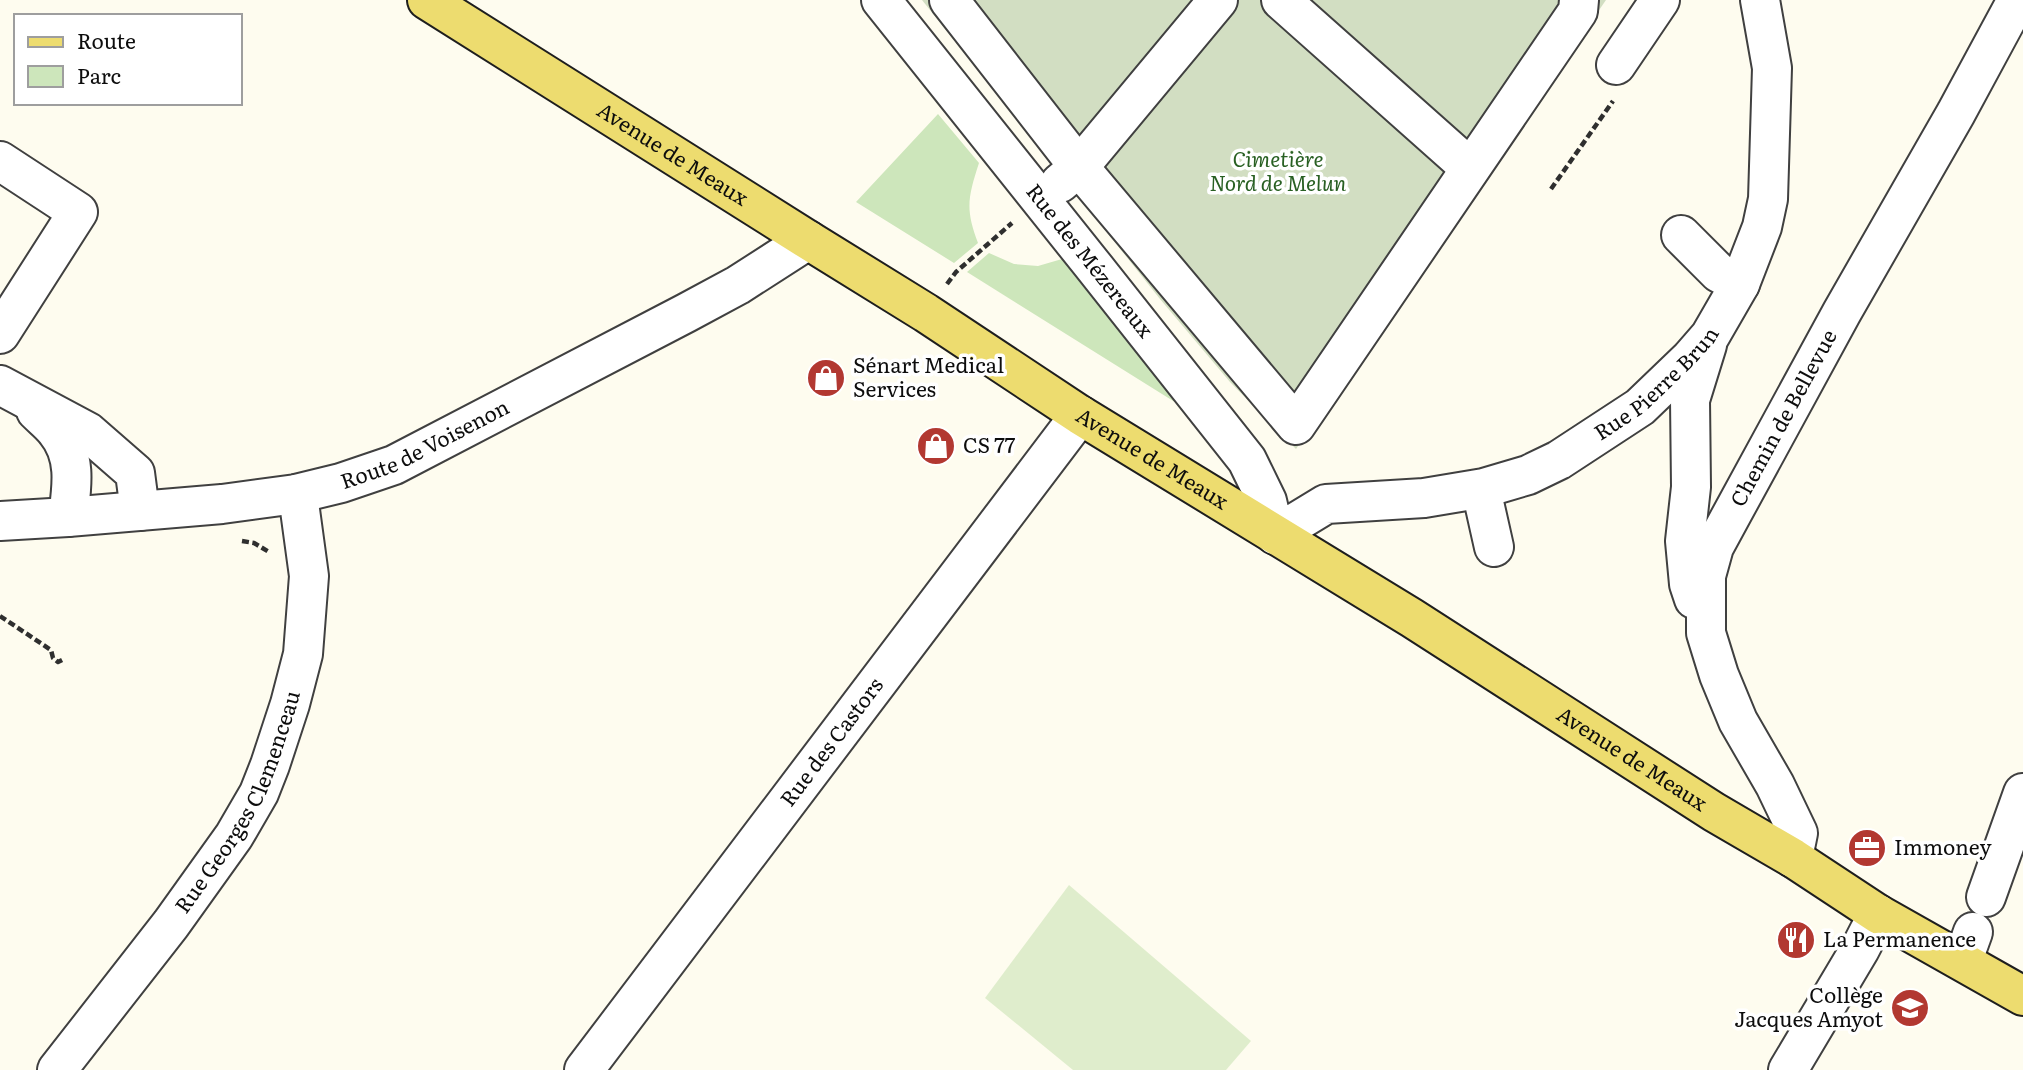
<svg xmlns="http://www.w3.org/2000/svg" width="2023" height="1070" viewBox="0 0 2023 1070" font-family="Literata,serif">
  <style>
    .green { fill: #cde6bb }
    .cemetery { fill: #d2dec2 }
    .pitch { fill: #dfedcc }
    .lines { fill: none; stroke-linecap: round; stroke-linejoin: round }
    .minor-casing { stroke: #404040; stroke-width: 42 }
    .major-casing { stroke: #1e1e1e; stroke-width: 42 }
    .path { stroke: #2f2f2f; stroke-width: 4.5; stroke-dasharray: 7 3.5; stroke-linecap: butt }
    .minor { stroke: #fff; stroke-width: 38 }
    .major { stroke: #eddc6f; stroke-width: 38 }
    .labels { text-anchor: middle; stroke-width: 7; stroke-linejoin: round; paint-order: stroke }
    .street-label { font-size: 21px; fill: #0d0d0d; stroke: #fff }
    .park-label { font-size: 21px; font-style: italic; fill: #296023; stroke: #fff }
    .poi-label { font-size: 21px; fill: #0d0d0d; stroke: #fff; text-anchor: start }
  </style>
  <rect width="100%" height="100%" fill="#fefcef"/>
  <path class="green" d="M938,114L979,163C968,197 965,209 978,243L954,263L856,202Z
    M989,253L1014,264L1038,266L1062,259L1178,404L967,272Z"/>
  <path class="cemetery" d="M922,0H1606L1296,449L1230,382L1160,299Z"/>
  <path class="pitch" d="M1069,885L1251,1041L1226,1070H1073L985,998Z"/>
  <g class="lines">
    <defs>
      <g id="minor">
        <path id="s1" d="M881,0C1003,153 1126,306 1247,460L1267,501L1275,535L1326,504L1424,498L1484,488L1528,475L1559,460L1640,407L1690,359L1710,336L1740,284L1762,227L1768,199L1772,68L1760,0"/>
        <path d="M949,0L1079,167L1296,425L1578,11L1579,0"/>
        <path d="M1281,0L1470,168"/>
        <path d="M1616,65L1660,0"/>
        <path d="M0,161L78,212L0,334"/>
        <path d="M1060,183L1079,167L1218,0"/>
        <path d="M1681,235L1719,273L1740,284"/>
        <path d="M0,385L88,432L135,473L140,511"/>
        <path d="M36,411C43,418 51,424 56,431C77,456 72,487 68,517"/>
        <path d="M1481,489L1494,547"/>
        <path id="s2" d="M0,521L68,517L222,504L296,494L341,483L394,465L686,313L738,285L808,240"/>
        <path d="M1694,599L1689,584L1685,541L1691,487L1690,400L1707,345"/>
        <path id="s3" d="M1793,858L1798,833L1775,785L1738,721L1719,675L1706,633V576L1714,547L1733,512L1842,312L1956,113L2017,0"/>
        <path d="M1986,897L2023,793"/>
        <path d="M1963,960L1973,932"/>
        <path id="s4" d="M57,1070L171,924L234,836L259,793L270,765L290,704L303,654L309,576L300,510L296,494"/>
        <path id="s5" d="M584,1070L1080,415"/>
        <path d="M1788,1070L1860,949L1878,914"/>
      </g>
      <g id="major">
        <path id="s6" d="M427,0L808,240L926,313L1080,415L1412,618L1714,812L1793,858L1878,914L2023,996"/>
      </g>
    </defs>
    <use href="#minor" class="minor-casing"/>
    <use href="#major" class="major-casing"/>
    <path class="path" d="M1551,189L1613,101
      M947,284L956,272L1012,223
      M242,541L254,543L269,552
      M0,616L51,650L53,658L58,662L64,659"/>
    <use href="#minor" class="minor"/>
    <use href="#major" class="major"/>
  </g>
  <defs>
    <symbol id="shop-disc" viewBox="-11 -11 22 22"><circle r="9.5" fill="#b23831" stroke="#fff"/><path d="M-5-2.5h2.3a2.7 3.5 0 0 1 5.4 0H5L5.5 6h-11ZM-1.5-2.5h3a1.5 2.3 0 0 0-3 0Z" fill="#fff"/></symbol>
    <symbol id="office-disc" viewBox="-11 -11 22 22"><circle r="9.5" fill="#b23831" stroke="#fff"/><path d="M-6-3h4V-5.5h4V-3h4V5H-6ZM-1-4.5V-3h2v-1.5ZM-6 0V1H6V0Z" fill="#fff"/></symbol>
    <symbol id="restaurant-disc" viewBox="-11 -11 22 22"><circle r="9.5" fill="#b23831" stroke="#fff"/><path d="M-5-6h1v4h1v-4h1v4h1v-4h1v5L-1.5 .5V6h-2V.5L-5-1ZM5-6V6H3V1.5H1.5Q1.5-4 5-6Z" fill="#fff"/></symbol>
    <symbol id="school-disc" viewBox="-11 -11 22 22"><circle r="9.5" fill="#b23831" stroke="#fff"/><path d="M0-5L7-2L0 1L-7-2ZM-4 1L0 2.5L4 1V4Q0 6-4 4Z" fill="#fff"/></symbol>
  </defs>
  <g fill-rule="evenodd">
    <use href="#shop-disc" x="804" y="356" width="44" height="44"/>
    <use href="#shop-disc" x="914" y="424" width="44" height="44"/>
    <use href="#office-disc" x="1845" y="826" width="44" height="44"/>
    <use href="#restaurant-disc" x="1774" y="918" width="44" height="44"/>
    <use href="#school-disc" x="1888" y="986" width="44" height="44"/>
  </g>
  <g class="labels">
    <g class="street-label">
      <text dy="7" stroke="none"><textPath href="#s6" startOffset="290">Avenue de Meaux</textPath></text>
      <text dy="7" stroke="none"><textPath href="#s1" startOffset="334">Rue des Mézereaux</textPath></text>
      <text dy="7" stroke="none"><textPath href="#s1" startOffset="1092">Rue Pierre Brun</textPath></text>
      <text dy="7" stroke="none"><textPath href="#s3" startOffset="480">Chemin de Bellevue</textPath></text>
      <text dy="7" stroke="none"><textPath href="#s2" startOffset="436">Route de Voisenon</textPath></text>
      <text dy="7" stroke="none"><textPath href="#s6" startOffset="858">Avenue de Meaux</textPath></text>
      <text dy="7" stroke="none"><textPath href="#s5" startOffset="411">Rue des Castors</textPath></text>
      <text dy="7" stroke="none"><textPath href="#s6" startOffset="1424">Avenue de Meaux</textPath></text>
      <text dy="7" stroke="none"><textPath href="#s4" startOffset="326">Rue Georges Clemenceau</textPath></text>
    </g>
    <g class="park-label">
      <text x="1278" y="167">Cimetière<tspan x="1278" dy="24">Nord de Melun</tspan></text>
    </g>
    <g class="poi-label">
      <text x="853" y="373">Sénart Medical<tspan x="853" dy="24">Services</tspan></text>
      <text x="963" y="453">CS 77</text>
      <text x="1894" y="855">Immoney</text>
      <text x="1823" y="947">La Permanence</text>
      <text x="1883" y="1003" text-anchor="end">Collège<tspan x="1883" dy="24">Jacques Amyot</tspan></text>
    </g>
  </g>
  <rect x="14" y="14" width="228" height="91" fill="#ffffff" stroke="#9e9e9e" stroke-width="2"/>
  <rect x="28" y="37" width="35" height="10" fill="#eddc6f" stroke="#9e9e9e" stroke-width="2"/>
  <text x="77" y="49" font-size="21" fill="#0d0d0d">Route</text>
  <rect x="28" y="66" width="35" height="21" fill="#cde6bb" stroke="#9e9e9e" stroke-width="2"/>
  <text x="77" y="84" font-size="21" fill="#0d0d0d">Parc</text>
</svg>
